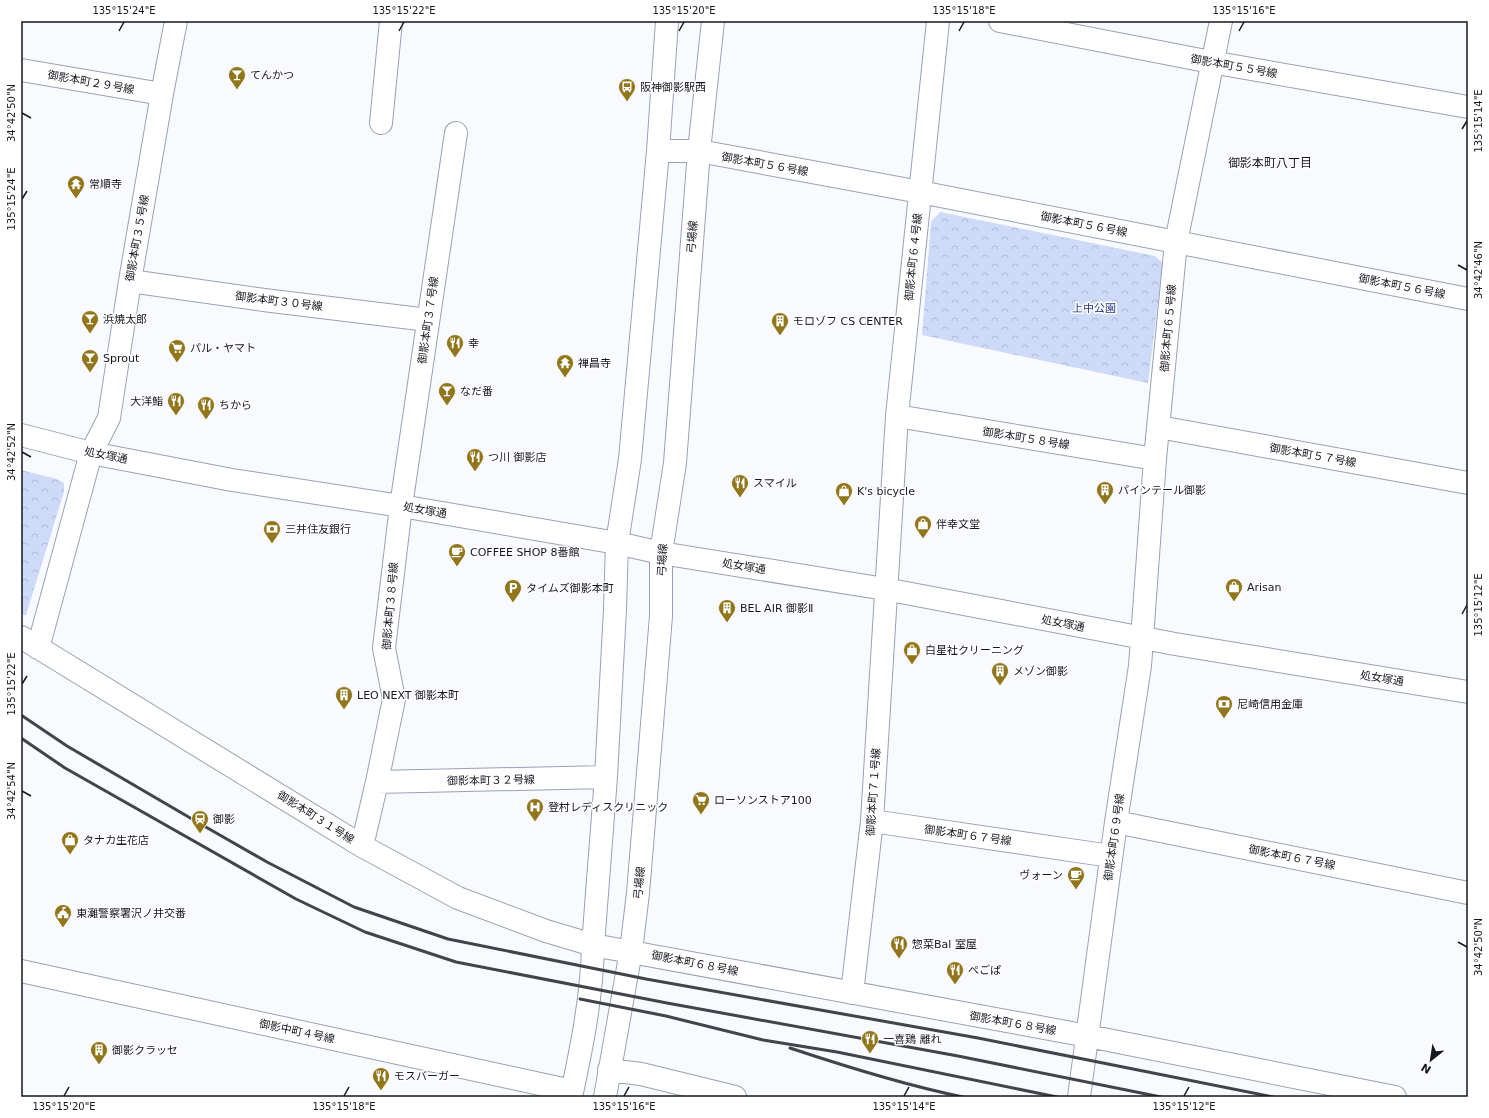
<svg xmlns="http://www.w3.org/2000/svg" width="1489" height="1118" viewBox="0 0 1489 1118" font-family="'DejaVu Sans','Noto Sans JP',sans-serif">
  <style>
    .park { fill: url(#park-crowns) }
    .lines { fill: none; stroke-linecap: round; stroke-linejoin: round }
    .minor-casing { stroke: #98a1b4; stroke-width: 24 }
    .minor { stroke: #fff; stroke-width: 22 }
    .rail { stroke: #42444b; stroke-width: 3 }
    .ticks { fill: none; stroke: #14171e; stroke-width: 1.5 }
    .labels { text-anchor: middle; stroke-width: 3; stroke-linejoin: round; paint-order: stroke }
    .street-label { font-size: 11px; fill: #14171e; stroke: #fff }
    .poi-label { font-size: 11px; fill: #14171e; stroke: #fff; text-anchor: start }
    .park-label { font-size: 11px; fill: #233b81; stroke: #fff }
    .neighbourhood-label { font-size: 12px; fill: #14171e; stroke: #fff }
    .neatline { fill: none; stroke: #14171e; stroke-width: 1.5 }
    .ticks-label { font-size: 10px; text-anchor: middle; fill: #14171e }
  </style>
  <defs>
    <pattern id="park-crowns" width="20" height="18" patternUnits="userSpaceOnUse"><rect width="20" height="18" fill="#cddaf8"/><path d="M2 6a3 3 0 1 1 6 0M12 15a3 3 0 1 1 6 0" fill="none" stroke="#afbad4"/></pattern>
  </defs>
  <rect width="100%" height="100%" fill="#f8fafe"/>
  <path class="park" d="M940,212L1155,256L1163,263L1148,383L922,335L931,222Z
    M21,470L57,479L64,483V492L26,615H21Z"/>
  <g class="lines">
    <defs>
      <path id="minor" d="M1000,21L1211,62L1468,107
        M21,70L162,94
        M381,123L391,21
        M658,151H699L920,192L1468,299
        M130,281L264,300L428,320
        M897,416L1155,459
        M1159,427L1468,483
        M21,435L91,453L232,480L401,506L617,543L661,553L885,589L1175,644L1468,692
        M21,637L362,846L458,898L546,931L593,945L1088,1036L1395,1097
        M38,648L91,453L109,418L130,281L162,94L176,21
        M377,782L606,777
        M872,821L1111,856
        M1116,822L1468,893
        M362,846L377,782L394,699L384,648L401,506L456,133
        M21,971L572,1091
        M852,993L872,821L897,416L938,21
        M609,1070L641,1074L735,1097
        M571,1097C582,1046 592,996 593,945L606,777L615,609L617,543L630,459L658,151L667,21
        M605,1097L631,951L638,893L661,616V553L675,463L699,151L713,21
        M1079,1097L1116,822L1140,666L1155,459L1176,242L1221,21"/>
    </defs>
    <use href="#minor" class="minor-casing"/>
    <use href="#minor" class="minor"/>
    <path class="rail" d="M21,715L67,746L204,826L267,862L354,907L448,939L646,979L978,1038L1273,1097
      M21,738L65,768L296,899L365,932L456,962L667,1003L958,1056L1161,1097
      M580,999L666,1016L763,1040L837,1052L1057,1097
      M790,1048C847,1067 904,1085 963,1097"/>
  </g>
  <path class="ticks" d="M119,31L124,22M399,31L404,22M679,31L684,22M959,31L964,22M1239,31L1244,22M22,113L31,118M1462,129L1467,121M22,199L27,191M1458,265L1467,270M22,452L31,457M1462,614L1467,605M22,684L27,676M22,791L31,796M1458,942L1467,947M64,1096L69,1087M344,1096L349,1087M624,1096L629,1087M904,1096L909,1087M1184,1096L1189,1087"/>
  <defs>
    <symbol id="bar-pin" viewBox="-11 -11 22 30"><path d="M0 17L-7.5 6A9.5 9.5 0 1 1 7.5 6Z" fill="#91761c" stroke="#fff"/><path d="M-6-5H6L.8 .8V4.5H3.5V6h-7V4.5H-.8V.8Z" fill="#fff"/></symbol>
    <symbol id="bus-pin" viewBox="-11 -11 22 30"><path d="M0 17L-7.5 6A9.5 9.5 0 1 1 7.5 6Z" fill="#91761c" stroke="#fff"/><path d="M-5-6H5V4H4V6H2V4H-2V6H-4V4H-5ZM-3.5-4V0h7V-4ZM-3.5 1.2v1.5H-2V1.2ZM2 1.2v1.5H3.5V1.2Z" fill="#fff"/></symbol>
    <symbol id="temple-pin" viewBox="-11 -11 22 30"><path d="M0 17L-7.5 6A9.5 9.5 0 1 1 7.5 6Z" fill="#91761c" stroke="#fff"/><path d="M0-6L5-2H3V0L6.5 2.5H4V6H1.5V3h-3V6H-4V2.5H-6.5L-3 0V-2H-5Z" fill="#fff"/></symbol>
    <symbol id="building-pin" viewBox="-11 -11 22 30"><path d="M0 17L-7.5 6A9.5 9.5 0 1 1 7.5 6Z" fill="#91761c" stroke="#fff"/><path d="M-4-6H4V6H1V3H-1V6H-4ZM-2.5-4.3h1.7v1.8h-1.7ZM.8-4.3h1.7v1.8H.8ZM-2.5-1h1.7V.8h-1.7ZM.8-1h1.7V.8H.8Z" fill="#fff"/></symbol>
    <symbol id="restaurant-pin" viewBox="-11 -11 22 30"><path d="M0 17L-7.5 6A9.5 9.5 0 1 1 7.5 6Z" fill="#91761c" stroke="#fff"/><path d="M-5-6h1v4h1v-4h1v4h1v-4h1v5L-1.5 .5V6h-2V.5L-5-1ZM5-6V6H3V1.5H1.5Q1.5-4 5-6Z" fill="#fff"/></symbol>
    <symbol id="supermarket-pin" viewBox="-11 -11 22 30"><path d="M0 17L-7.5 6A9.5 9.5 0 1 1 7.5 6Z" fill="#91761c" stroke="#fff"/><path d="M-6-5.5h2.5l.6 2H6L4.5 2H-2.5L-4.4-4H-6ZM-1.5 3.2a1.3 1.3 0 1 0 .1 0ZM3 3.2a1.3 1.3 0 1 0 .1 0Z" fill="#fff"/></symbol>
    <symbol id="shop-pin" viewBox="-11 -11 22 30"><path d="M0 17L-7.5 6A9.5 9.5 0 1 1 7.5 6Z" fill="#91761c" stroke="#fff"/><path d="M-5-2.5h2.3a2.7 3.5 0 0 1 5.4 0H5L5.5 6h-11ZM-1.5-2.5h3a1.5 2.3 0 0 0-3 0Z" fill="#fff"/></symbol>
    <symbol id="bank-pin" viewBox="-11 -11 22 30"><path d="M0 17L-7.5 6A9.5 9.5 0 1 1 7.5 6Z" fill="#91761c" stroke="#fff"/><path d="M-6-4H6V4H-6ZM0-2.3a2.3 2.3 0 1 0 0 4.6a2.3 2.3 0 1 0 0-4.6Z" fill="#fff"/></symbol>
    <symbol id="cafe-pin" viewBox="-11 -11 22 30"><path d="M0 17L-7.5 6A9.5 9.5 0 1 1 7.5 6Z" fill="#91761c" stroke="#fff"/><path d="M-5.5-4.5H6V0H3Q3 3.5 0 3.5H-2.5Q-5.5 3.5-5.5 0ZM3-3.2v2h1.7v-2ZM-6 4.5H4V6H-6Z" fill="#fff"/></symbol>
    <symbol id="parking-pin" viewBox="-11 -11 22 30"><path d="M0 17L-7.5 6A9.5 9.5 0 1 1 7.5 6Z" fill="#91761c" stroke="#fff"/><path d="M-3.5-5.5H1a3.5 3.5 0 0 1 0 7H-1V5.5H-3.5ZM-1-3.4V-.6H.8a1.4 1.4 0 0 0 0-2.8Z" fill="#fff"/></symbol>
    <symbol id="hospital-pin" viewBox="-11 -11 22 30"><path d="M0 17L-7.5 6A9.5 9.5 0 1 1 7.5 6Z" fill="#91761c" stroke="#fff"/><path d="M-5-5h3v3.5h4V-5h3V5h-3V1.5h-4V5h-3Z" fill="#fff"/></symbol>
    <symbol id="station-pin" viewBox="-11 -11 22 30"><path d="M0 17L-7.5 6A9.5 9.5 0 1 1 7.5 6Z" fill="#91761c" stroke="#fff"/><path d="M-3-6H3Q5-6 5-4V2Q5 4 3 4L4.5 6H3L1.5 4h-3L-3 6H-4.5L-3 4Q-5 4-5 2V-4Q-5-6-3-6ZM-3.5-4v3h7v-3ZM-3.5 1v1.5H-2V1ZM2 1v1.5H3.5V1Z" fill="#fff"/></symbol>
    <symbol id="civic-pin" viewBox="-11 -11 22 30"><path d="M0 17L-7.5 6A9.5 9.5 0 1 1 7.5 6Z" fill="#91761c" stroke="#fff"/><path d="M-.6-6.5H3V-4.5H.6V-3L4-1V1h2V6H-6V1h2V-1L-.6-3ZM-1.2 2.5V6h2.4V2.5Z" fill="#fff"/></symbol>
  </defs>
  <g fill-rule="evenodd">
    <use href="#bar-pin" x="227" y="65" width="20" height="27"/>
    <use href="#bus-pin" x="617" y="77" width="20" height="27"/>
    <use href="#temple-pin" x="66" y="174" width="20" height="27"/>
    <use href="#bar-pin" x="80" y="309" width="20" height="27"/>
    <use href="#building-pin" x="770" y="311" width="20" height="27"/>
    <use href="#restaurant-pin" x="445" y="333" width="20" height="27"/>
    <use href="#supermarket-pin" x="167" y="338" width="20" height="27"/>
    <use href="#bar-pin" x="80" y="348" width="20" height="27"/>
    <use href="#temple-pin" x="555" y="353" width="20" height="27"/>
    <use href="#bar-pin" x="437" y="381" width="20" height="27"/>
    <use href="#restaurant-pin" x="166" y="391" width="20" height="27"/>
    <use href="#restaurant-pin" x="196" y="395" width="20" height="27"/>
    <use href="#restaurant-pin" x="465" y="447" width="20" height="27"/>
    <use href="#restaurant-pin" x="730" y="473" width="20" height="27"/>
    <use href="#building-pin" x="1095" y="480" width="20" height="27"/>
    <use href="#shop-pin" x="834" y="481" width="20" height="27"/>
    <use href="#shop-pin" x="913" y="514" width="20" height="27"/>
    <use href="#bank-pin" x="262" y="519" width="20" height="27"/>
    <use href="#cafe-pin" x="447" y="542" width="20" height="27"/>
    <use href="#shop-pin" x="1224" y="577" width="20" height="27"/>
    <use href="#parking-pin" x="503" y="578" width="20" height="27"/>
    <use href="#building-pin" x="717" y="598" width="20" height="27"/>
    <use href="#shop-pin" x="902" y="640" width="20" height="27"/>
    <use href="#building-pin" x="990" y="661" width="20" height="27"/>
    <use href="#building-pin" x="334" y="685" width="20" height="27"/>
    <use href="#bank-pin" x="1214" y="694" width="20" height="27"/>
    <use href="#supermarket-pin" x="691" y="790" width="20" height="27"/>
    <use href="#hospital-pin" x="525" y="797" width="20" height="27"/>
    <use href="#station-pin" x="190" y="809" width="20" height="27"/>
    <use href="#shop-pin" x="60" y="830" width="20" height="27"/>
    <use href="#cafe-pin" x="1066" y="865" width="20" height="27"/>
    <use href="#civic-pin" x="53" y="903" width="20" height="27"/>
    <use href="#restaurant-pin" x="889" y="934" width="20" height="27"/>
    <use href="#restaurant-pin" x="945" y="960" width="20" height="27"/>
    <use href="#restaurant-pin" x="860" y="1029" width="20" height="27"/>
    <use href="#building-pin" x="89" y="1040" width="20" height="27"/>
    <use href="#restaurant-pin" x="371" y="1066" width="20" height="27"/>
  </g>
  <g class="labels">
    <g class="street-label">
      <text transform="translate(1234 66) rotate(10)" y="4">御影本町５５号線</text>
      <text transform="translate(91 82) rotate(10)" y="4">御影本町２９号線</text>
      <text transform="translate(765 164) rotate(10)" y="4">御影本町５６号線</text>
      <text transform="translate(1084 224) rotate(11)" y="4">御影本町５６号線</text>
      <text transform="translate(692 237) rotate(-86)" y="4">弓場線</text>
      <text transform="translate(137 238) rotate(-80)" y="4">御影本町３５号線</text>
      <text transform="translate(913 257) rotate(-84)" y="4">御影本町６４号線</text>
      <text transform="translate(1402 286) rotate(11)" y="4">御影本町５６号線</text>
      <text transform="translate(279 301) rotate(7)" y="4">御影本町３０号線</text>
      <text transform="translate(428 320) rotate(-82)" y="4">御影本町３７号線</text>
      <text transform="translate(1168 328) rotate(-85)" y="4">御影本町６５号線</text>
      <text transform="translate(1026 438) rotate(9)" y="4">御影本町５８号線</text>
      <text transform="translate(106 455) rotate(11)" y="4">処女塚通</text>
      <text transform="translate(1313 455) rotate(10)" y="4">御影本町５７号線</text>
      <text transform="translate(425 510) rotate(10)" y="4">処女塚通</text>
      <text transform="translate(662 560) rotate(-87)" y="4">弓場線</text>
      <text transform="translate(744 566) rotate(9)" y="4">処女塚通</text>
      <text transform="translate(390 606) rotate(-85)" y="4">御影本町３８号線</text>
      <text transform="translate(1063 623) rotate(11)" y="4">処女塚通</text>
      <text transform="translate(1382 678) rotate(9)" y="4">処女塚通</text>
      <text transform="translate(491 780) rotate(-1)" y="4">御影本町３２号線</text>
      <text transform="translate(873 792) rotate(-86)" y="4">御影本町７１号線</text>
      <text transform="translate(316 817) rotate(32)" y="4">御影本町３１号線</text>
      <text transform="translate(968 835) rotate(8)" y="4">御影本町６７号線</text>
      <text transform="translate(1114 837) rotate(-82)" y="4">御影本町６９号線</text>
      <text transform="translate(1292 857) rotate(11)" y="4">御影本町６７号線</text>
      <text transform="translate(639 883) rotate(-85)" y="4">弓場線</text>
      <text transform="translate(695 963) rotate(11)" y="4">御影本町６８号線</text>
      <text transform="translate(1013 1023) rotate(10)" y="4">御影本町６８号線</text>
      <text transform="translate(297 1031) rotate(12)" y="4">御影中町４号線</text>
    </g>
    <g class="poi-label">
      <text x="250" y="79">てんかつ</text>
      <text x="640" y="91">阪神御影駅西</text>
      <text x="89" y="188">常順寺</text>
      <text x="103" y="323">浜焼太郎</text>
      <text x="793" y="325">モロゾフ CS CENTER</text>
      <text x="468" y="347">幸</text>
      <text x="190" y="352">パル・ヤマト</text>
      <text x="103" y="362">Sprout</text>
      <text x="578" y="367">禅昌寺</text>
      <text x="460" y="395">なだ番</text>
      <text x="163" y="405" text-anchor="end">大洋鮨</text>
      <text x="219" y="409">ちから</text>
      <text x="488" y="461">つ川 御影店</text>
      <text x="753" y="487">スマイル</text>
      <text x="1118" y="494">パインテール御影</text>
      <text x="857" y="495">K's bicycle</text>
      <text x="936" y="528">伴幸文堂</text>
      <text x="285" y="533">三井住友銀行</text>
      <text x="470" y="556">COFFEE SHOP 8番館</text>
      <text x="1247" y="591">Arisan</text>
      <text x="526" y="592">タイムズ御影本町</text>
      <text x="740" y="612">BEL AIR 御影Ⅱ</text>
      <text x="925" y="654">白星社クリーニング</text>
      <text x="1013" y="675">メゾン御影</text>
      <text x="357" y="699">LEO NEXT 御影本町</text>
      <text x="1237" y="708">尼崎信用金庫</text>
      <text x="714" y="804">ローソンストア100</text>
      <text x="548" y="811">登村レディスクリニック</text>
      <text x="213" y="823">御影</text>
      <text x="83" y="844">タナカ生花店</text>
      <text x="1063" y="879" text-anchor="end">ヴォーン</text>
      <text x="76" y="917">東灘警察署沢ノ井交番</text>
      <text x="912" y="948">惣菜Bal 室屋</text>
      <text x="968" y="974">ぺごぱ</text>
      <text x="883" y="1043">一喜鶏 離れ</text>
      <text x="112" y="1054">御影クラッセ</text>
      <text x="394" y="1080">モスバーガー</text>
    </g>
    <g class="park-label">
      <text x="1094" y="312">上中公園</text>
    </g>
    <g class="neighbourhood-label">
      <text x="1270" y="167">御影本町八丁目</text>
    </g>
  </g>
  <rect width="1489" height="1118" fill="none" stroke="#ffffff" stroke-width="44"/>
  <g transform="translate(1431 1060) rotate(210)" stroke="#ffffff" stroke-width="3" paint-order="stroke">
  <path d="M0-3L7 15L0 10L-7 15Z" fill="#14171e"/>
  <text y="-6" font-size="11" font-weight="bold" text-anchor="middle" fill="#14171e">N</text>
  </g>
  <rect x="22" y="22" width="1445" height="1074" class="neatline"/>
  <g class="ticks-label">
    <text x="124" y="14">135°15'24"E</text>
    <text x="404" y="14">135°15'22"E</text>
    <text x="684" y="14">135°15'20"E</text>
    <text x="964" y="14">135°15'18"E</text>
    <text x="1244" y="14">135°15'16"E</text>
    <text transform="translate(11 113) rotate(-90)" y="4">34°42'50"N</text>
    <text transform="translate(1478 121) rotate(-90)" y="4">135°15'14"E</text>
    <text transform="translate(11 199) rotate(-90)" y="4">135°15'24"E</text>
    <text transform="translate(1478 270) rotate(-90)" y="4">34°42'46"N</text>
    <text transform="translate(11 452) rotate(-90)" y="4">34°42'52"N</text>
    <text transform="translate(1478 605) rotate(-90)" y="4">135°15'12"E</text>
    <text transform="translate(11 684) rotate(-90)" y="4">135°15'22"E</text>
    <text transform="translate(11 791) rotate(-90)" y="4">34°42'54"N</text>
    <text transform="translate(1478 947) rotate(-90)" y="4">34°42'50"N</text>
    <text x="64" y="1110">135°15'20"E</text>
    <text x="344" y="1110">135°15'18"E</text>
    <text x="624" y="1110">135°15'16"E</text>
    <text x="904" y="1110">135°15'14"E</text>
    <text x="1184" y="1110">135°15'12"E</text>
  </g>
</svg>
